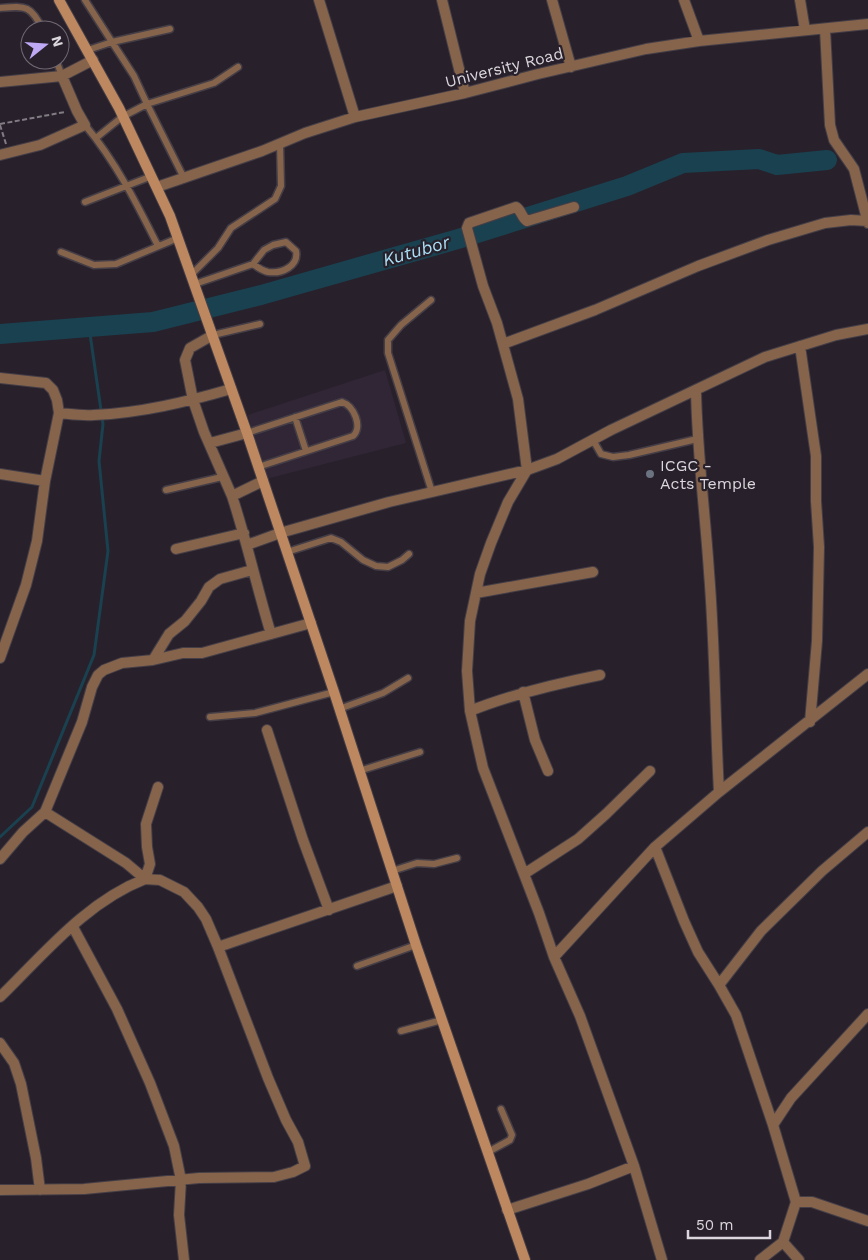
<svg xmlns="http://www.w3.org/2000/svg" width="868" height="1260" viewBox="0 0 868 1260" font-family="'Work Sans',sans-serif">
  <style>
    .built { fill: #302636 }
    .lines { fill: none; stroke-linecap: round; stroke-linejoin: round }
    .stream { stroke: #1a4150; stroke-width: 3 }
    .river { stroke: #1a4150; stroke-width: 20 }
    .lane-casing { stroke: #453e47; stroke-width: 9 }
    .street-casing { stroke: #453e47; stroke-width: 12 }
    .secondary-casing { stroke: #453e47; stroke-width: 12 }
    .path { stroke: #827c84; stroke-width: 2; stroke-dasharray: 5 2.5; stroke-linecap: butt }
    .lane { stroke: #85644b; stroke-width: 6 }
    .street { stroke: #85644b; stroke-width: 10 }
    .secondary { stroke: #bd885f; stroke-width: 10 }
    .worship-dot { fill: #6b7280; stroke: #28212b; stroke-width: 2 }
    .labels { text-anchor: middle; stroke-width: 4.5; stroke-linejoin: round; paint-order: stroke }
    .street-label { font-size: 16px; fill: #dbd6dd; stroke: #28212b }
    .poi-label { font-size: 16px; fill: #dbd6dd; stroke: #28212b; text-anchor: start }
    .water-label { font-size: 18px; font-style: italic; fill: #a9dff5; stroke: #28212b }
  </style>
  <rect width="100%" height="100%" fill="#28212b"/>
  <path class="built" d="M385,370L406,443L266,479L248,415Z"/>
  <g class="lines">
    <path class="stream" d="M0,837L32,807L94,655L108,551L99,461L103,424L89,327"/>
    <path class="river" d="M0,334L153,322L261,295L458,239L627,186L683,163L759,159L777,165L827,160"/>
    <defs>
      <path id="lane" d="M85,0L112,42L170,29
        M0,8C26,6 31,5 43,30
        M88,50L112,42L134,76L147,104L122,117L96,138
        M56,60L62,76
        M85,125C116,162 137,204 158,246
        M184,178L147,104L214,83L238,67
        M85,202L152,176
        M61,252L94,265L116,264L178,238
        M191,275L218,248L231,228L275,199L281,186L280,143
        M195,284L253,264L264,250L273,245L286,242L296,251C299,266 282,274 268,272C263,271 257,267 253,264
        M431,300L401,325L388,340V353L432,492
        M213,335L260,324
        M295,417L306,451
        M247,433L342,402C354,406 363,427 353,436L258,467
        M593,440L601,454L613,457L629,455L697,439
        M166,490L222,477
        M287,552L331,538L341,542L363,560L376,566L388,567L402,560L409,554
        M339,709L383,693L408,678
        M210,717L255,713L334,692
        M359,771L420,752
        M392,871L417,863L434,864L457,858
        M357,966L416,945
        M401,1031L442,1020
        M488,1152L510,1140L512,1135L501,1109"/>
      <path id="street" d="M319,0L355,117
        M442,0L465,93
        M552,0L571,67
        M684,0L699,41
        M800,0L805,30
        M825,29L830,125L834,140L854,169L868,223
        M0,82L62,76L93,60
        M0,155L40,145L85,125L77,111L62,76
        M157,187L262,151L305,133L355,117L465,93L538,74L646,49L699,41L868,24
        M574,207L527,221C521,217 522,211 516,207L469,223L467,228L483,286L497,323L518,399L527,470L508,502L491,543L480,574L470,621L467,671L470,711L483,768L539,913L554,957L580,1016L634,1166L662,1260
        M213,335L190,348L185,360L193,400L204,432L232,496L263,481
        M503,344L595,310L698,266L768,240L825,223L851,220L868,221
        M800,346L816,456V501L819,547L817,641L810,722
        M0,378L46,383L53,390L57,400L59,413L45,481L37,541L26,585L0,658
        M696,390C697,451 705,511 709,572C715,645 715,719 719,792
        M59,413C70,414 82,416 94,415C141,413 186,402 231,389
        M210,443L247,433
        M0,474L45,481
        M232,496C247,542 257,588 271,634
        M247,545L280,533L389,502L527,470L557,459L611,430L765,357L836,335L868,329
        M176,549L244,533
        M476,593L593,572
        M153,660L169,634L185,621L201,601L209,587L220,579L252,570
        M523,692L535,740L548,771
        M470,711C512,694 555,684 600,675
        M267,730L303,840L329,910
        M655,847L684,921L698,952L719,985L736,1015L773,1125L796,1202
        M0,859L23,832L45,812L82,722L92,687L98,675L104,670L122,663L153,660L183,653H202L311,623
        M524,874L578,839L606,814L650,771
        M73,927L117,1009L150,1083L174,1146L181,1180L179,1215L184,1260
        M218,947L397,886
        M554,957L655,847L719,792L868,674
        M719,985L761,931L822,871L868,832
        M0,997C44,954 86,902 145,879L150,864L147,847L146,824L158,787
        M0,1043L14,1063L21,1084L36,1158L40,1190
        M773,1125L791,1098L868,1014
        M0,1190L84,1189L199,1178L274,1177L293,1172L305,1166L298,1142L286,1120L268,1078L218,947L206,919L198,907L184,892L160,880L145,879L126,863L45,812
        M507,1210L588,1184L634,1166
        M760,1260L783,1242
        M799,1260L783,1242L796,1202H812L868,1221"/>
      <path id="secondary" d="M59,0L119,108L170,216L247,433L334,692L416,945L525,1260"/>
    </defs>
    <use href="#lane" class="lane-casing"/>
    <use href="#street" class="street-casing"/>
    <use href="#secondary" class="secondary-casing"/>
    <path class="path" d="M0,124L65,112
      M0,125L6,144"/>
    <use href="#lane" class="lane"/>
    <use href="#street" class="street"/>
    <use href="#secondary" class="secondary"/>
  </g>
  <circle class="worship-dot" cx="650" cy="474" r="5"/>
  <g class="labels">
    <g class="street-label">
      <text transform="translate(504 67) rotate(-14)" y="6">University Road</text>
    </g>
    <g class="poi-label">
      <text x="660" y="471">ICGC -<tspan x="660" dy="18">Acts Temple</tspan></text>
    </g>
    <g class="water-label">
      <text transform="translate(416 251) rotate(-16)" y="6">Kutubor</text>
    </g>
  </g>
  <g transform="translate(45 45) rotate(73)"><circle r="24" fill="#28212b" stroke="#706972"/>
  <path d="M0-4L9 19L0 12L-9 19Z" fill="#bea9f4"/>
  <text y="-8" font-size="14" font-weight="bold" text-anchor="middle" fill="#dbd6dd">N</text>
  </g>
  <path d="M688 1230v8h82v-8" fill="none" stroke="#dbd6dd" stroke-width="2.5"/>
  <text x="696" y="1230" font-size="15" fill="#dbd6dd" stroke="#28212b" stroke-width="4" paint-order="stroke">50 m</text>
</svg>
